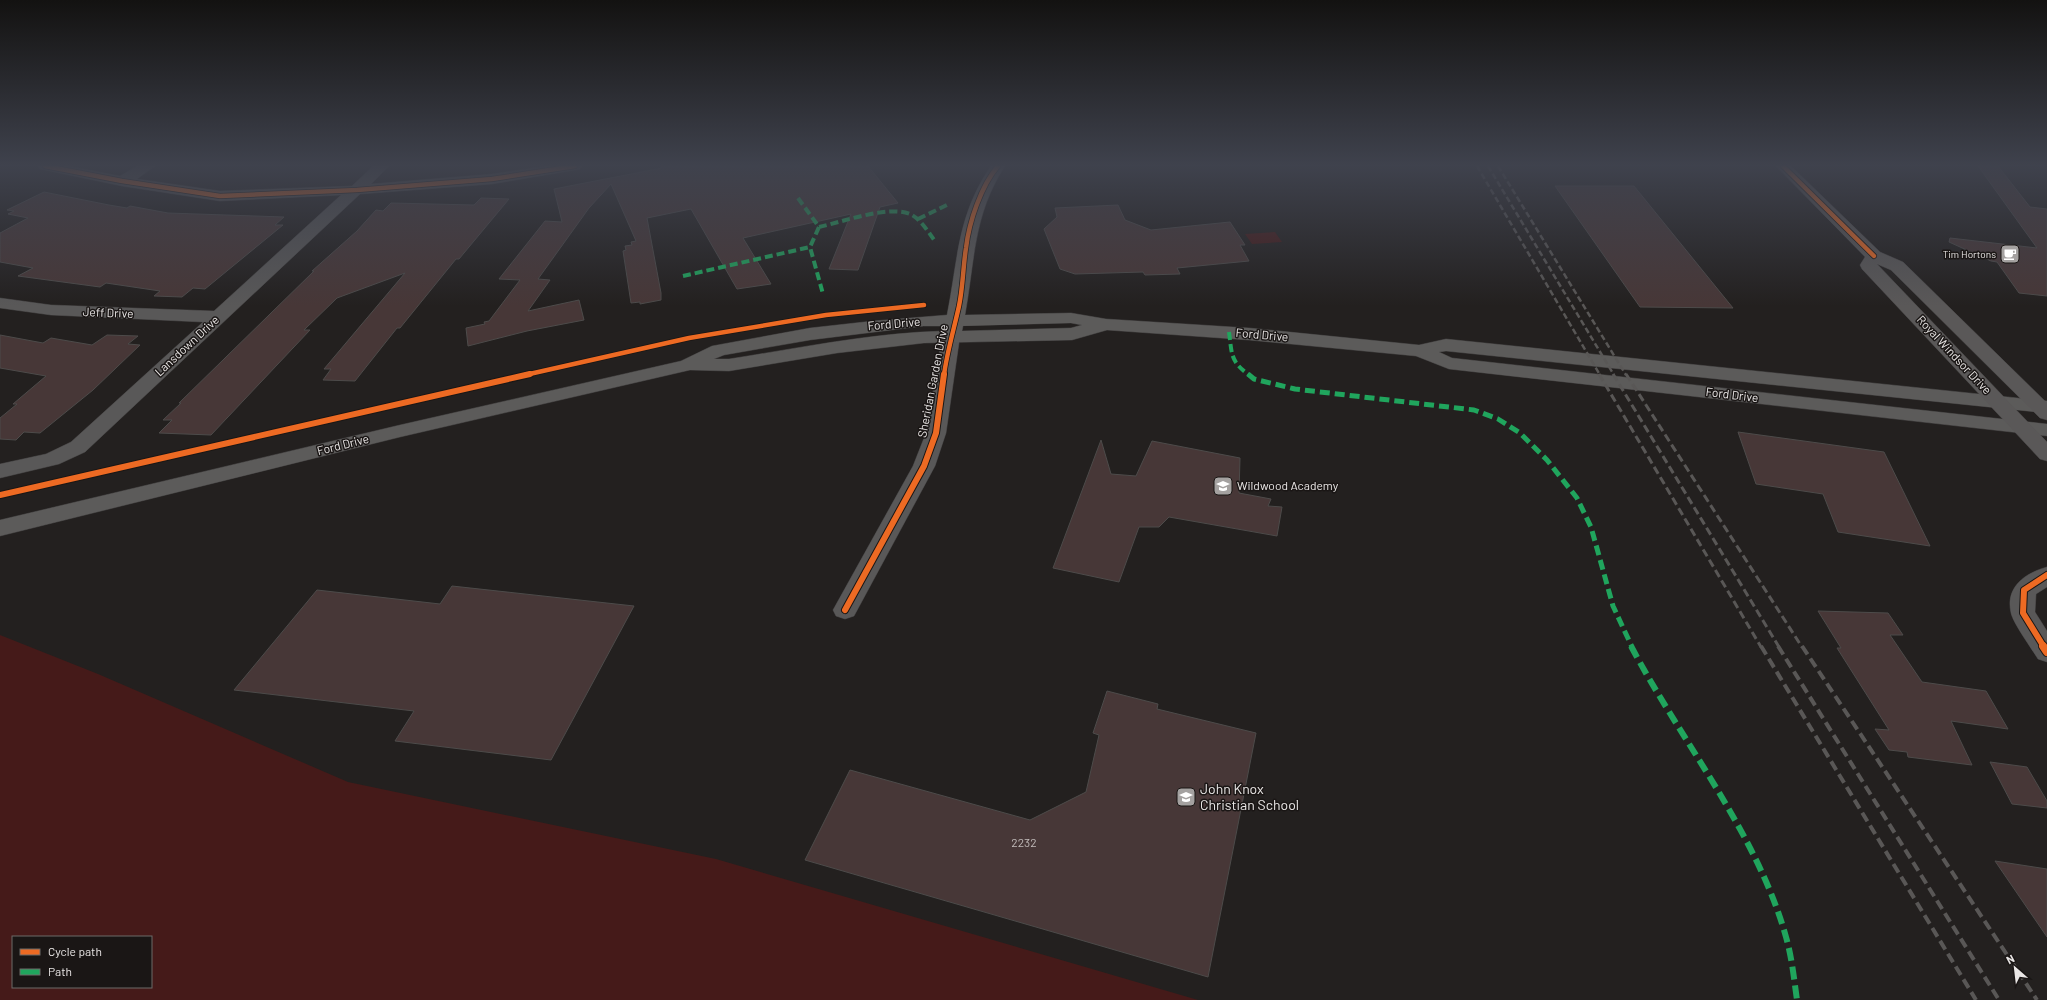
<svg xmlns="http://www.w3.org/2000/svg" width="2047" height="1000" viewBox="0 0 2047 1000" font-family="Barlow,sans-serif">
  <style>
    .green { fill: #451a19; fill-rule: evenodd }
    .building { fill: #473737; stroke: #4d4b4a }
    .lines { fill: none; stroke-linecap: round; stroke-linejoin: round }
    .street-casing { stroke: #3e3c3c; stroke-width: 1 }
    .secondary-casing { stroke: #3e3c3c; stroke-width: 1 }
    .primary-casing { stroke: #3e3c3c; stroke-width: 1 }
    .street { fill: #595858; fill-rule: evenodd }
    .secondary { fill: #5c5b5a; fill-rule: evenodd }
    .primary { fill: #5a5858; fill-rule: evenodd }
    .rail-far2 { stroke: #595756; stroke-width: 2.5; stroke-dasharray: 6 3; stroke-linecap: butt }
    .rail-far1 { stroke: #595756; stroke-width: 3; stroke-dasharray: 8 4; stroke-linecap: butt }
    .rail { stroke: #595756; stroke-width: 4; stroke-dasharray: 10 5; stroke-linecap: butt }
    .quiet-far2 { stroke: #20a55d; stroke-width: 4; stroke-dasharray: 8 4; stroke-linecap: butt }
    .quiet-far1 { stroke: #20a55d; stroke-width: 5; stroke-dasharray: 10 5; stroke-linecap: butt }
    .quiet { stroke: #20a55d; stroke-width: 6; stroke-dasharray: 13 6; stroke-linecap: butt }
    .cycleway-far2-casing { stroke: #1a1615; stroke-width: 6 }
    .cycleway-far1-casing { stroke: #1a1615; stroke-width: 8 }
    .cycleway-casing { stroke: #1a1615; stroke-width: 10 }
    .cycleway-far2 { stroke: #ed6a23; stroke-width: 4.5 }
    .cycleway-far1 { stroke: #ed6a23; stroke-width: 6 }
    .cycleway { stroke: #ed6a23; stroke-width: 8 }
    .labels { text-anchor: middle; stroke-width: 3; stroke-linejoin: round; paint-order: stroke }
    .far-poi-label { font-size: 10px; fill: #eae7e6; stroke: #1a1615; text-anchor: end }
    .street-label { font-size: 12px; fill: #eae7e6; stroke: #1a1615 }
    .poi-label { font-size: 12px; fill: #eae7e6; stroke: #1a1615; text-anchor: start }
    .near-number-label { font-size: 12px; fill: #c1bbba }
    .near-poi-label { font-size: 14px; fill: #eae7e6; stroke: #1a1615; text-anchor: start }
  </style>
  <rect width="100%" height="100%" fill="#23201f"/>
  <path class="green" d="M1275,232L1282,242L1252,244L1245,234Z
    M0,635L98,674L348,782L716,859L1198,1000H0ZM13,937H151V987H13Z"/>
  <path class="building" d="M661,166H868L898,203L880,207L858,270H856L829,269L851,214L743,238L771,284L737,289L691,209L647,218L661,293V300L640,304V302L631,303L623,251L626,250L625,246L632,245L631,242L636,241L611,184L589,208L538,279L550,280L528,311L579,300L584,320L527,331L468,346L466,328L485,324L484,322L489,321L520,280L499,279L545,221L562,222L554,189L662,168Z
    M1978,166H1998L2030,207L2047,209V296L2019,293L1997,262L1991,261L1949,242L1950,238L2037,248Z
    M1555,186H1634L1733,308L1640,307Z
    M44,192L109,205L127,208L130,206L168,213L284,217L275,225H283L205,289L193,288L182,297L154,296L160,291L106,283L100,287L18,276L33,268L0,262V233L28,218L8,214L14,211L7,210Z
    M481,198L509,199L459,259H456L400,328H397L355,381L323,380L331,369H324L405,273L337,298L304,330H310L211,435L159,433L172,420H163L181,403H179L314,271H312L357,231L376,210L383,211L391,203L474,205Z
    M1118,205L1125,220L1151,230L1230,222L1245,245H1240L1249,261L1177,268L1180,274L1145,275L1143,272L1075,274L1060,269L1044,229L1057,217L1055,208Z
    M0,335L43,343L51,338L92,345L107,335L138,336L128,344L140,345L93,390L40,433L24,432L16,440L0,439V418L17,404H13L46,376L0,368Z
    M1738,432L1884,452L1930,546L1838,532L1823,494L1756,484Z
    M1101,440L1111,474L1136,476L1152,441L1240,458L1239,493L1271,499L1268,506L1282,507L1277,536L1169,517L1159,527H1139L1119,582L1053,568Z
    M452,586L634,606L551,760L395,741L414,711L234,690L317,590L440,604Z
    M1818,611L1888,613L1903,635H1890L1922,682L1986,691L2008,729L1951,721L1972,765L1908,757L1907,752L1889,750L1875,729L1889,730L1837,648H1841Z
    M1107,691L1158,704L1157,709L1256,733L1208,977L805,860L850,770L1030,820L1086,792L1099,735L1093,733Z
    M1990,762L2027,767L2047,801V808L2012,804Z
    M1995,861L2047,869V937Z"/>
  <g class="lines">
    <defs>
      <path id="street" d="M38,166H68L120,176L137,166H155L137,179L220,191L352,186L373,166H389L371,184L492,174L546,166H582L580,169L575,170L492,184L360,194L85,452L59,464L0,478V464L46,454L71,442L203,322L51,315L0,308V298L51,305L214,311L341,195L220,201L122,186L45,170L40,169Z
        M951,330L958,332L960,336L946,433L935,466L854,616L845,619L836,616L833,610L913,466L926,433L942,336L944,332Z
        M2047,567V587L2036,594L2035,612L2047,631V662L2038,659C2032,649 2013,623 2011,613C2005,587 2025,573 2047,567Z"/>
      <path id="secondary" d="M991,166H1005C973,215 975,260 965,315L1071,313L1106,319L1249,328L1419,345L1446,339L2047,401V413L1446,351L1439,352L1452,358L2047,424V436L1449,369L1416,356L1249,340L1107,330L1072,340L924,343L837,353L729,371L690,370L400,437L0,536V520L400,425L681,361L712,346L810,328L873,321L947,315C958,260 957,215 991,166ZM1071,323L1082,325L1071,328L962,331L963,326ZM924,326H944L943,331C871,333 800,348 729,359H714L724,355L810,340Z"/>
      <path id="primary" d="M1776,166H1791L1880,252L1903,262L2047,403V420L2040,418L1891,270L1877,264L2047,442V461L2040,459L1862,269L1860,265L1865,257Z"/>
    </defs>
    <use href="#street" class="street-casing"/>
    <use href="#secondary" class="secondary-casing"/>
    <use href="#primary" class="primary-casing"/>
    <use href="#street" class="street"/>
    <use href="#secondary" class="secondary"/>
    <use href="#primary" class="primary"/>
    <path class="rail-far2" d="M1477,166L1600,375
      M1488,166L1614,375
      M1498,166L1626,375"/>
    <path class="rail-far1" d="M1599,374L1761,647
      M1613,374L1779,647
      M1626,374L1802,647"/>
    <path class="rail" d="M1761,646L1976,1000
      M1778,646L1999,1000
      M1802,646L2037,1000"/>
    <path class="quiet-far2" d="M798,198L819,227L810,247L823,294
      M918,219L949,204
      M819,227C842,222 888,205 910,214C921,219 928,232 935,241
      M683,276L810,247
      M1229,332C1232,354 1230,361 1249,375"/>
    <path class="quiet-far1" d="M1248,374L1254,379L1295,389L1474,410L1498,419L1520,433L1547,460L1577,498L1591,527L1613,606L1632,647"/>
    <path class="quiet" d="M1631,646C1681,741 1757,833 1786,937C1792,958 1794,979 1797,1000"/>
    <defs>
      <path id="cycleway-far2" d="M45,166L122,181L220,196L357,190L492,179L575,166
        M1783,166L1874,256
        M525,375L689,338L826,315L924,305
        M944,375C947,352 954,329 959,306C963,287 963,267 966,248C969,222 981,186 998,166"/>
      <path id="cycleway-far1" d="M0,495L530,374
        M845,610L924,466L936,433L944,374
        M2044,647L2023,613L2024,590L2047,575"/>
      <path id="cycleway" d="M2043,646L2047,652"/>
    </defs>
    <use href="#cycleway-far2" class="cycleway-far2-casing"/>
    <use href="#cycleway-far1" class="cycleway-far1-casing"/>
    <use href="#cycleway" class="cycleway-casing"/>
    <use href="#cycleway-far2" class="cycleway-far2"/>
    <use href="#cycleway-far1" class="cycleway-far1"/>
    <use href="#cycleway" class="cycleway"/>
  </g>
  <linearGradient id="sky" x2="0" y2="1"><stop stop-color="#131211"/><stop offset="0.54" stop-color="#3f424d"/><stop offset="1" stop-color="#3f424d" stop-opacity="0"/></linearGradient>
  <rect width="2047" height="306" fill="url(#sky)"/>
  <defs>
    <symbol id="cafe-square" viewBox="-11 -11 22 22"><rect x="-9" y="-9" width="18" height="18" rx="4" fill="#a4a1a0" stroke="#1a1615"/><path d="M-5.5-4.5H6V0H3Q3 3.5 0 3.5H-2.5Q-5.5 3.5-5.5 0ZM3-3.2v2h1.7v-2ZM-6 4.5H4V6H-6Z" fill="#fff"/></symbol>
    <symbol id="school-square" viewBox="-11 -11 22 22"><rect x="-9" y="-9" width="18" height="18" rx="4" fill="#a4a1a0" stroke="#1a1615"/><path d="M0-5L7-2L0 1L-7-2ZM-4 1L0 2.5L4 1V4Q0 6-4 4Z" fill="#fff"/></symbol>
  </defs>
  <g fill-rule="evenodd">
    <use href="#cafe-square" x="1999" y="243" width="22" height="22"/>
    <use href="#school-square" x="1212" y="475" width="22" height="22"/>
    <use href="#school-square" x="1175" y="786" width="22" height="22"/>
  </g>
  <g class="labels">
    <g class="far-poi-label">
      <text x="1996" y="258">Tim Hortons</text>
    </g>
    <g class="street-label">
      <text transform="translate(108 313) rotate(2)" y="4">Jeff Drive</text>
      <text transform="translate(894 324) rotate(-5)" y="4">Ford Drive</text>
      <text transform="translate(1262 335) rotate(5)" y="4">Ford Drive</text>
      <text transform="translate(187 346) rotate(-43)" y="4">Lansdown Drive</text>
      <text transform="translate(1954 355) rotate(47)" y="4">Royal Windsor Drive</text>
      <text transform="translate(933 381) rotate(-79)" y="4">Sheridan Garden Drive</text>
      <text transform="translate(1732 395) rotate(7)" y="4">Ford Drive</text>
      <text transform="translate(343 445) rotate(-14)" y="4">Ford Drive</text>
    </g>
    <g class="poi-label">
      <text x="1237" y="490">Wildwood Academy</text>
    </g>
    <g class="near-number-label">
      <text x="1024" y="847">2232</text>
    </g>
    <g class="near-poi-label">
      <text x="1200" y="794">John Knox<tspan x="1200" dy="16">Christian School</tspan></text>
    </g>
  </g>
  <rect x="12" y="936" width="140" height="52" fill="#1a1615" stroke="#6d6a69"/>
  <rect x="20" y="949" width="20" height="6" fill="#ed6a23" stroke="#6d6a69"/>
  <text x="48" y="956" font-size="12" fill="#eae7e6">Cycle path</text>
  <rect x="20" y="969" width="20" height="6" fill="#20a55d" stroke="#6d6a69"/>
  <text x="48" y="976" font-size="12" fill="#eae7e6">Path</text>
  <g transform="translate(2015 968) rotate(332)" stroke="#1a1615" stroke-width="3" paint-order="stroke">
  <path d="M0-3L7 15L0 10L-7 15Z" fill="#eae7e6"/>
  <text y="-6" font-size="11" font-weight="bold" text-anchor="middle" fill="#eae7e6">N</text>
  </g>
</svg>
